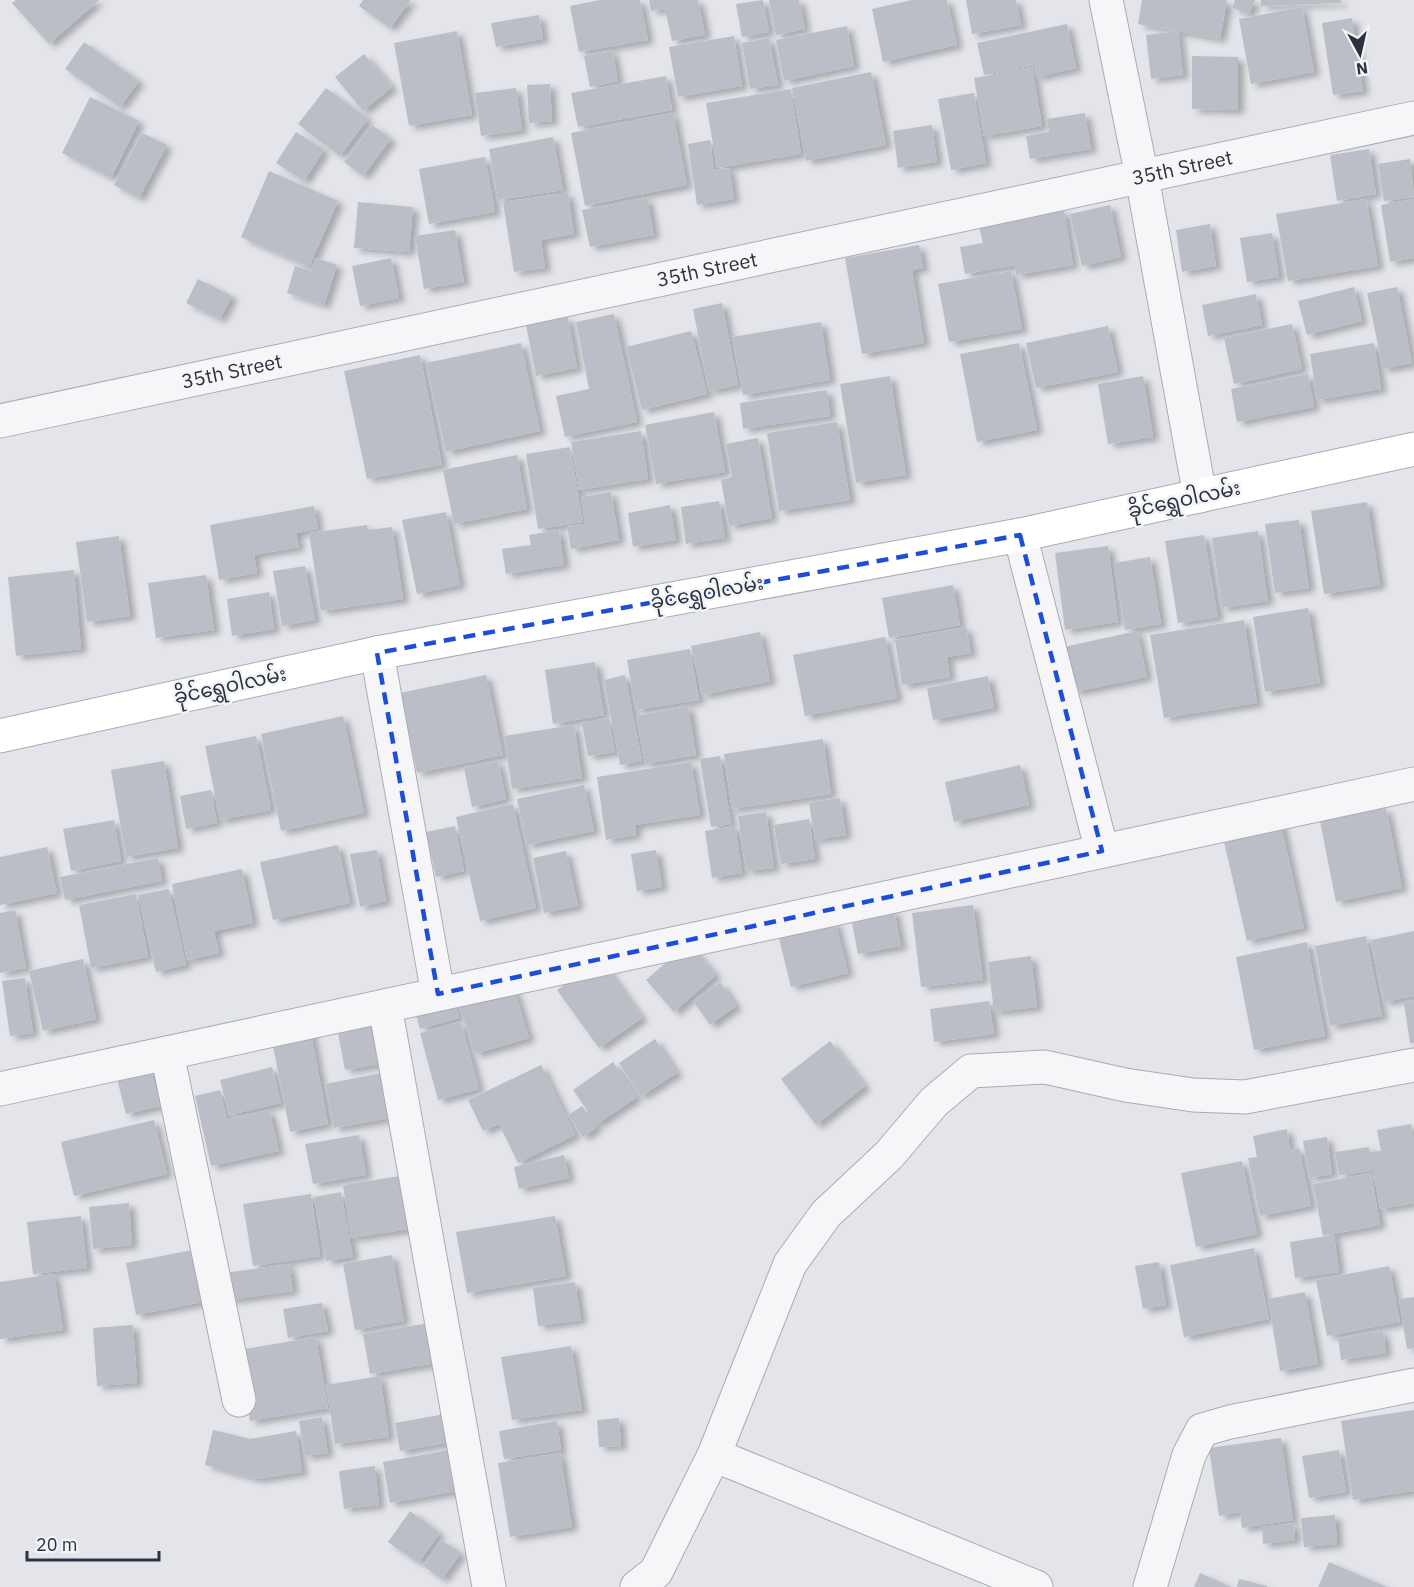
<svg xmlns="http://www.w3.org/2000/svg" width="1414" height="1587" viewBox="0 0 1414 1587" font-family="'IBM Plex Sans','Noto Sans Myanmar',sans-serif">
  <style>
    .building { fill: #bbbec6; filter: url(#shadow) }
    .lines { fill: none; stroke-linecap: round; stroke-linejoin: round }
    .street-casing { stroke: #a8acb4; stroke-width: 35 }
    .secondary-casing { stroke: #a8acb4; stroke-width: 35 }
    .street { stroke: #f6f6f8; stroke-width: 33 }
    .secondary { stroke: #fff; stroke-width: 33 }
    .marked { fill: none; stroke: #1d4ed8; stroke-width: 4.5; stroke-dasharray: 12 8; stroke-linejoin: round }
    .labels { text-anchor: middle; stroke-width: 5; stroke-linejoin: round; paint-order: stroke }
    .street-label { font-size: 20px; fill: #2c3241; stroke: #f3f4f7 }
  </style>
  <defs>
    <filter id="shadow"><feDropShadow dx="6" dy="4" stdDeviation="3" flood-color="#0004"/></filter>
  </defs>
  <rect width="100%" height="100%" fill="#e3e5ea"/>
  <path class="building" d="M16,0H99L49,44L12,3Z
    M363,0H411L390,28L359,6Z
    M600,0H640L648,40L579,52L570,6Z
    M649,0H698L705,35L672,41L665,9L651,11Z
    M763,0L769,32L742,37L736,4Z
    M769,0H799L805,29L776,35Z
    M912,0H947L957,45L883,62L872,9Z
    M966,0H1016L1021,25L972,34Z
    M1142,0H1227L1220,39L1178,31L1183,75L1151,79L1146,35L1178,31L1138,24Z
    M1235,0H1255L1249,14L1232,8Z
    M1261,0H1341V3L1261,6Z
    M1302,7L1314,72L1251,84L1239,19Z
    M539,15L543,39L496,47L491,23Z
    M1352,18L1363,91L1333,95L1322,23Z
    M1067,24L1076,68L1037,77L1034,65L984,75L977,43Z
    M847,26L854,66L784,81L776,40Z
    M457,31L472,115L409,126L394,43Z
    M734,36L742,86L678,97L669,47Z
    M769,38L778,85L750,89L742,43Z
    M84,42L139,81L120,107L65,69Z
    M612,50L618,81L590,87L584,56Z
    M364,54L392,87L363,111L335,77Z
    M1192,56L1238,57V110L1192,109Z
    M1032,67L1042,126L984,136L974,78Z
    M871,72L886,145L806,161L792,88Z
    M666,76L672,110L578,127L571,93Z
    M550,84L552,121L529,123L527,85Z
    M326,88L368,119L340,156L298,124Z
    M516,88L522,130L481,136L475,93Z
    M791,89L801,154L717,168L706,103Z
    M974,93L986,163L951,170L938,99Z
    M90,97L139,121L111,178L62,153Z
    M673,113L687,185L585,206L571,133Z
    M1085,113L1091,149L1030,159L1026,136L1049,132L1047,119Z
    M372,125L391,139L363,176L344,162Z
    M932,125L937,162L898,168L893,131Z
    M296,132L324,150L304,181L276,163Z
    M142,133L167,145L139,198L114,185Z
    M553,137L563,190L498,200L489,149Z
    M710,140L714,170L729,168L734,199L697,205L688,144Z
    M1369,149L1376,194L1337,201L1330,155Z
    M485,157L495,212L429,224L419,169Z
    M1410,159L1414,197L1384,201L1378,164Z
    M269,171L338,201L309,267L241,237Z
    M568,193L574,234L541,240L545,268L514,272L503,202Z
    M647,198L654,235L590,247L582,210Z
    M1366,199L1378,266L1288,281L1276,214Z
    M1414,199V258L1390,262L1381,205Z
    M358,202L413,207L409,252L354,248Z
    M1110,205L1121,257L1082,266L1070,214Z
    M1064,210L1073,265L1016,275L1015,265L965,274L960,247L983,243L979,226Z
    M1210,224L1216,266L1182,272L1176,230Z
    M455,230L464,282L424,289L415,236Z
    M1272,233L1279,277L1247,282L1240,238Z
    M919,245L923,268L912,270L924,343L862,354L845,258Z
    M316,258L337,265L324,305L287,293L295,266L311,271Z
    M391,258L399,298L360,306L352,266Z
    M1011,271L1022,329L949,342L938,284Z
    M198,279L232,296L220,319L186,303Z
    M1354,287L1362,321L1307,335L1298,301Z
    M1397,287L1412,363L1383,369L1367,293Z
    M1256,294L1262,325L1208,336L1202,305Z
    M722,303L738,385L709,391L693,309Z
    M614,314L637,422L565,437L556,396L589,389L576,322Z
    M568,317L577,368L536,376L526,325Z
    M821,322L830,380L743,395L732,337Z
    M1292,324L1302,369L1234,384L1224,338Z
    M1108,326L1118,372L1036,388L1026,343Z
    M691,331L707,394L642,410L626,347Z
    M521,343L540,431L446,452L426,363Z
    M1019,343L1037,430L977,442L960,354Z
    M1374,343L1381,389L1317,400L1310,354Z
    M420,355L442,465L367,479L344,371Z
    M1308,374L1314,407L1237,422L1231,389Z
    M890,376L906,475L856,483L840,384Z
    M1143,376L1153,437L1108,444L1098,384Z
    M827,390L830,416L743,429L740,403Z
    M714,412L725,472L656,484L645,425Z
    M837,422L850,500L779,511L767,433Z
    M641,431L648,479L579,490L571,442Z
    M758,438L772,518L729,526L721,480L732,477L726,444Z
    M570,447L583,522L538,529L526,454Z
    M517,455L527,509L454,524L443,470Z
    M611,492L619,540L571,549L567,526L585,524L581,497Z
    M719,501L725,538L686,544L681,507Z
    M1367,502L1380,585L1324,594L1311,511Z
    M670,505L676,540L633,547L628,513Z
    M314,506L318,529L296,533L299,547L254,555L257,573L219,580L210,525Z
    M446,512L460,585L417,594L402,520Z
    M1299,520L1309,588L1275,593L1265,524Z
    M367,525L368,530L392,527L403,599L321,611L309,533Z
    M559,530L564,565L506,574L502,549L531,545L529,535Z
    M1258,531L1268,601L1222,608L1212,538Z
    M1204,535L1218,617L1178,623L1165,541Z
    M119,536L130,616L87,622L76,542Z
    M1108,546L1118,622L1065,630L1055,553Z
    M1150,557L1161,624L1125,630L1114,563Z
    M305,566L315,620L282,626L273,571Z
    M74,570L81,649L16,656L8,577Z
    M206,575L214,630L156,638L148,583Z
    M953,585L960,625L889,638L882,598Z
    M269,592L274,629L232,636L227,599Z
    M1308,608L1320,683L1265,692L1253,617Z
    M1244,620L1257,703L1164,718L1150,635Z
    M966,627L971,653L947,657L950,677L902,685L895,640Z
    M1137,631L1147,677L1074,692L1064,647Z
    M760,632L770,681L702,695L691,646Z
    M885,637L897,698L805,716L793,655Z
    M690,649L699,700L636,710L627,660Z
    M595,662L604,715L553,724L545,670Z
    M486,675L503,755L417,773L400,693Z
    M625,675L642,761L620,765L604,680Z
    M988,676L994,708L933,720L927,688Z
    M688,706L696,755L645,764L636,716Z
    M343,716L364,813L281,831L261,734Z
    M609,718L615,752L588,756L582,723Z
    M574,725L582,778L512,789L504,736Z
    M256,736L271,810L220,820L205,746Z
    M823,739L831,794L732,809L724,754Z
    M720,756L731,824L711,827L700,759Z
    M164,761L178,848L126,857L111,770Z
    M498,761L506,799L472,807L464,768Z
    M691,762L700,815L635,825L636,835L606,840L597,777Z
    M1020,765L1029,805L954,822L945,782Z
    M584,785L594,831L527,845L517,799Z
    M211,790L217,823L186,829L180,796Z
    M840,798L846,835L815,840L809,803Z
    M513,804L536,908L480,921L456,817Z
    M1386,808L1402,888L1336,902L1320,821Z
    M766,812L774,868L746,871L738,816Z
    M809,819L815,859L781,864L774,825Z
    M114,820L121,861L71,871L63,829Z
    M1280,820L1304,928L1247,941L1222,833Z
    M455,826L464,871L436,877L426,832Z
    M735,826L742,873L712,878L705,831Z
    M338,845L350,903L273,920L260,862Z
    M47,847L57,893L0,905V857Z
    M377,850L386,901L360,907L350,854Z
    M656,850L662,887L637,891L631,854Z
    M566,851L578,906L544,913L533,858Z
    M158,858L162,881L65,900L60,877Z
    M242,869L253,923L214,931L219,953L187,960L172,884Z
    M169,889L186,965L156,972L138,895Z
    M136,894L148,957L91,968L79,905Z
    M973,905L983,980L921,987L912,913Z
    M15,910L26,968L0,973V913Z
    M894,910L901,946L858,954L851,918Z
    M835,921L848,973L791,987L778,934Z
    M1414,931V996L1384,1002L1371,940Z
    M1366,936L1382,1016L1330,1026L1315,946Z
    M1307,942L1325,1036L1254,1050L1236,957Z
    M688,943L716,975L674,1012L646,980Z
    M1031,956L1037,1007L994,1012L988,962Z
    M83,959L96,1019L43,1031L29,971Z
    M601,960L642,1018L599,1048L557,990Z
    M25,978L33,1033L10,1036L2,981Z
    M720,982L736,1006L710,1025L693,1001Z
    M513,986L529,1038L475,1054L458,1003Z
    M452,994L459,1018L420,1029L413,1005Z
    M989,1001L994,1034L934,1042L930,1009Z
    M1414,1001V1043H1410L1404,1003Z
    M382,1012L392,1062L345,1070L336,1022Z
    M461,1022L479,1089L438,1100L420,1033Z
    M310,1028L328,1124L290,1132L271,1036Z
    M655,1039L677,1073L641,1096L619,1063Z
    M830,1041L865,1086L816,1125L781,1079Z
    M613,1062L637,1097L597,1124L573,1090Z
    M541,1065L575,1135L518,1163L499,1124L483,1131L468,1100Z
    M150,1067L160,1106L126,1114L116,1075Z
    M272,1067L281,1103L229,1115L220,1080Z
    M387,1072L396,1117L334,1128L325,1084Z
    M220,1090L227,1119L269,1110L279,1151L211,1166L195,1096Z
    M582,1106L597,1127L583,1137L568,1115Z
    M154,1120L167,1174L74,1196L61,1142Z
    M1411,1124L1414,1141V1203L1380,1209L1370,1152L1381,1151L1377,1130Z
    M1287,1129L1290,1150L1299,1148L1311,1206L1260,1216L1248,1158L1257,1157L1253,1136Z
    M359,1135L366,1175L313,1184L305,1144Z
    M1327,1137L1332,1174L1309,1178L1303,1141Z
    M1369,1147L1372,1171L1339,1175L1335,1152Z
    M564,1155L569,1178L519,1189L514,1167Z
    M1242,1161L1257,1234L1196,1247L1181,1173Z
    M1371,1173L1380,1225L1323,1236L1313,1184Z
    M400,1176L409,1229L351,1238L343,1185Z
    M341,1192L353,1257L326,1261L314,1197Z
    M311,1194L320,1256L253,1266L243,1204Z
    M129,1203L132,1245L93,1249L89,1207Z
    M81,1216L87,1268L33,1274L27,1222Z
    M555,1216L566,1276L467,1293L456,1232Z
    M1334,1235L1339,1272L1295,1278L1290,1242Z
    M1254,1248L1269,1319L1184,1337L1170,1265Z
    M192,1250L202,1302L136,1315L126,1263Z
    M392,1255L404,1321L355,1330L343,1264Z
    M1159,1262L1166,1305L1143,1309L1135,1266Z
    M289,1264L293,1291L229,1300L225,1273Z
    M1389,1266L1400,1322L1327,1336L1316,1280Z
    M54,1274L63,1330L0,1339V1282Z
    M575,1282L581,1320L538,1326L533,1288Z
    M1305,1292L1318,1364L1280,1371L1268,1299Z
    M1414,1297V1348L1407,1349L1399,1299Z
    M322,1303L328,1331L288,1338L283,1309Z
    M435,1322L442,1362L370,1374L363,1334Z
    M133,1325L137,1383L97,1386L93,1328Z
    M1383,1331L1386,1353L1341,1360L1338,1338Z
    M316,1337L328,1408L250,1421L239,1350Z
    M571,1346L582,1410L512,1420L501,1357Z
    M380,1376L389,1437L335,1444L326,1385Z
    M1414,1410V1491L1353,1500L1341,1421Z
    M445,1414L451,1442L400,1451L395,1423Z
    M322,1417L328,1453L305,1456L299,1421Z
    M619,1418L621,1446L599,1447L597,1420Z
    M557,1421L561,1450L504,1459L499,1431Z
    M213,1430L250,1439L296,1431L302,1472L257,1479L205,1465Z
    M1281,1438L1293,1520L1242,1528L1240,1512L1219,1516L1209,1448Z
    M455,1449L462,1490L390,1503L383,1462Z
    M1339,1450L1346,1492L1309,1498L1302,1456Z
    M560,1453L572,1527L510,1537L498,1463Z
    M375,1466L379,1505L344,1509L339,1471Z
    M410,1511L440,1533L418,1563L388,1542Z
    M1335,1515L1337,1544L1304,1547L1301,1518Z
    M1294,1523L1295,1540L1263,1544L1262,1527Z
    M441,1540L461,1553L442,1579L423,1566Z
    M1329,1562L1387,1587H1318Z
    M1200,1573L1231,1587H1194Z
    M1239,1579L1267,1586V1587H1237Z"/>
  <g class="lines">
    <defs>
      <g id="street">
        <path d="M1106,0L1142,177L1200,496"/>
        <path id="s1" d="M0,421L1414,118"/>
        <path d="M1020,535L1102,851"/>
        <path d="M377,653L438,994"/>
        <path d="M385,1006L489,1587"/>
        <path d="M167,1053L239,1400"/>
        <path d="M0,1089L1414,784"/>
        <path d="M714,1455L1036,1587"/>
        <path d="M637,1587L656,1572L714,1455L790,1264L826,1214L889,1155L934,1102L971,1071L1045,1067L1125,1085L1193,1095L1245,1097L1414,1065"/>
        <path d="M1150,1587L1189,1455L1202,1430L1230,1422L1414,1385"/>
      </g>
      <path id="secondary" d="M0,736L377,653L1020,535L1414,449"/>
    </defs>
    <use href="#street" class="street-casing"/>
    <use href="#secondary" class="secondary-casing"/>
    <use href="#street" class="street"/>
    <use href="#secondary" class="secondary"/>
  </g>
  <path class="marked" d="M1020,535L1102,851L438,994L377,653Z"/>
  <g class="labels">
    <g class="street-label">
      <text dy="7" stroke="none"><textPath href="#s1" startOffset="1209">35th Street</textPath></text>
      <text dy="7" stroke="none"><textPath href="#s1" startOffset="723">35th Street</textPath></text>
      <text dy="7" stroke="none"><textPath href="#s1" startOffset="237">35th Street</textPath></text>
      <text transform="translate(1184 499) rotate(-12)" y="7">ခိုင်ရွှေဝါလမ်း</text>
      <text transform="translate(707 592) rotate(-10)" y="7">ခိုင်ရွှေဝါလမ်း</text>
      <text transform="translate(230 685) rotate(-12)" y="7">ခိုင်ရွှေဝါလမ်း</text>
    </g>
  </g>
  <g transform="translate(1360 54) rotate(172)" stroke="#f3f4f7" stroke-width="4.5" paint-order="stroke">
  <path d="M0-4.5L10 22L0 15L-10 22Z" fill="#2c3241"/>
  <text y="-9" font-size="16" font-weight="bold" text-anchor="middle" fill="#2c3241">N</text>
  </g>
  <path d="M27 1551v9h132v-9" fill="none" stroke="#2c3241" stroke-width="3"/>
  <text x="36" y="1551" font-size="18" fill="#2c3241" stroke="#f3f4f7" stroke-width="4.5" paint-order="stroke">20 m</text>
</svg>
